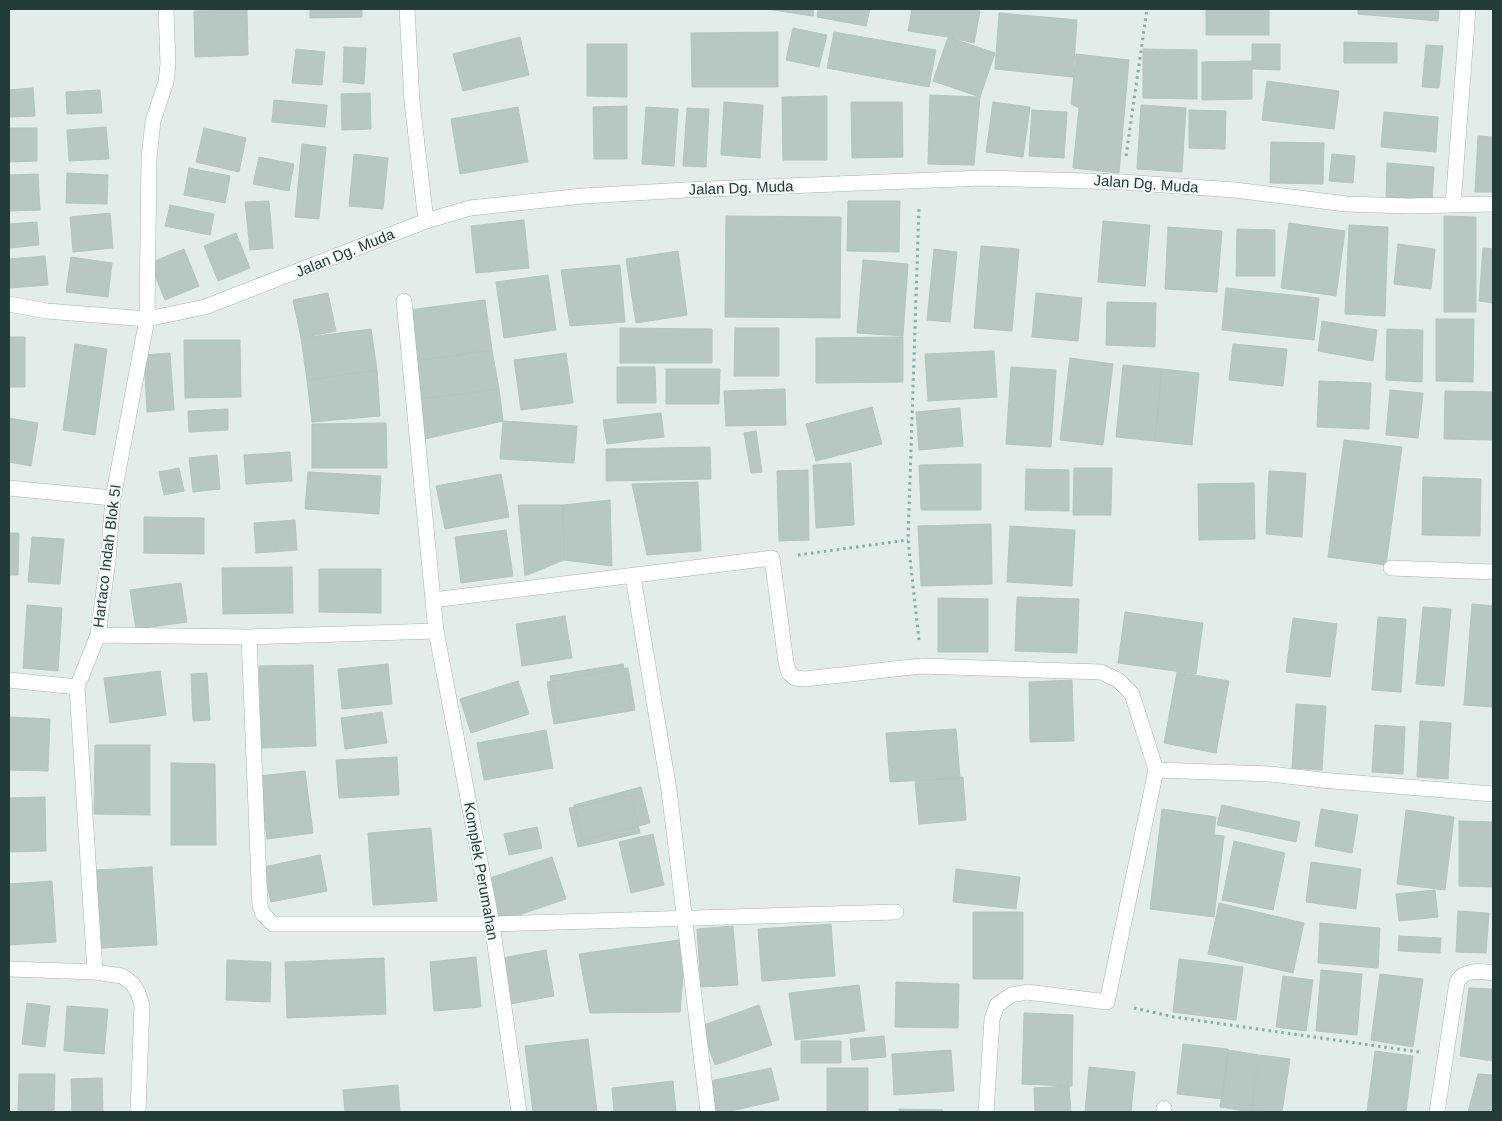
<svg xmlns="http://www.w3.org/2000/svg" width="1502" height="1121" viewBox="0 0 1502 1121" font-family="Arial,sans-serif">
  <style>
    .building { fill: #b7c7c2; stroke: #b4c5c0 }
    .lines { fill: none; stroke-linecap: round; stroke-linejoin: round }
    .minor-casing { stroke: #a5b4b0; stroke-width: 16 }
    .path { stroke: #83afa6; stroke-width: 3; stroke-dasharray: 2.5 4; stroke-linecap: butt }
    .minor { stroke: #fff; stroke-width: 15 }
    .labels { text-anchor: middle; stroke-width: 4; stroke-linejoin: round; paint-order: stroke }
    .street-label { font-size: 15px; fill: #223d38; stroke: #f2f8f6 }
  </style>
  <rect width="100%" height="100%" fill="#e2ece9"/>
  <path class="building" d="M310,9H362V17L310,18Z
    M767,9H814L813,16Z
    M818,9H870L866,26L817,17Z
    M912,9H966L980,11L974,43L948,37L908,31Z
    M1206,9H1269V35H1206Z
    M1358,9H1439L1438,21L1358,14Z
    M247,10L248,55L195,57L194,11Z
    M999,13L1077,20L1073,77L995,69Z
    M793,28L827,35L819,67L786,60Z
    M778,32V87H692L691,33Z
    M834,32L936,50L929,87L827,68Z
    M520,37L529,75L463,91L453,54Z
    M948,37L995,53L980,97L933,81Z
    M1344,42L1397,43V63H1344Z
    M587,44H627V97L587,96Z
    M1252,44H1280V70L1252,69Z
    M1426,45L1443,46L1439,88L1422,87Z
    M344,47L366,48L364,84L343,82Z
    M296,49L325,52L322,85L292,83Z
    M1143,49L1197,50V99L1143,98Z
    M1076,54L1129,60L1119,173L1073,168L1079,108L1071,104Z
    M1252,61V99L1202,100V62Z
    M1267,81L1339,91L1334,129L1262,120Z
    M33,88L35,116L9,117V90Z
    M100,90L102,113L67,114L66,92Z
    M370,93L371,129L342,130L341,94Z
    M930,95L980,97L974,165L928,164Z
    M827,96V160H783L782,97Z
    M274,100L327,105L325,127L272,122Z
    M724,102L763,105L760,158L721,155Z
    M851,102H902L903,157L852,158Z
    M993,102L1030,107L1023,157L986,152Z
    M1141,105L1186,108L1182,172L1137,169Z
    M627,106V159H594L593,107Z
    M518,107L528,162L460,174L451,119Z
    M646,107L678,109L674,166L642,164Z
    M687,108L709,109L706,167L683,166Z
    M1032,110L1067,112L1064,158L1029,156Z
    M1189,110L1226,111L1225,149L1189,148Z
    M1384,112L1438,117L1436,152L1381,147Z
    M106,127L109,159L69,161L67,130Z
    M9,128H37V161L9,162Z
    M204,128L246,138L239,172L196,162Z
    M1478,136L1493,137V192H1475Z
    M1271,142L1324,143L1323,184L1270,183Z
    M302,144L326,147L319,219L295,217Z
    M354,154L388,158L383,209L349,206Z
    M1332,154L1355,156L1353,183L1329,181Z
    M259,157L294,164L289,191L253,184Z
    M1387,163L1434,167L1432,201L1386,198Z
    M189,168L230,176L225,203L184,195Z
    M67,173L108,175L107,204L66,203Z
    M38,174L40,210L9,211V175Z
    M269,201L273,248L250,250L245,202Z
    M848,201H900L899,252L847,251Z
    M170,205L214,214L210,235L165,226Z
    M110,213L113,248L73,252L70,217Z
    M726,216L841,217L840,318L725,317Z
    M1444,216L1476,217V312H1444Z
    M524,220L529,268L476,273L471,226Z
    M1103,221L1150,225L1145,286L1098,282Z
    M37,222L39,245L9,248V224Z
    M1289,223L1345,231L1336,296L1281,288Z
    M1349,225L1388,227L1385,316L1345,314Z
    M1168,227L1222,231L1217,292L1165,289Z
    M1237,229L1275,230V276H1236Z
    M236,233L250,268L218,281L204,246Z
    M1398,244L1435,249L1431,289L1394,284Z
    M981,246L1019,249L1012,331L974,328Z
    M1483,248L1493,249V303L1479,301Z
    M184,249L199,286L165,300L150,263Z
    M934,249L957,252L950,322L927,320Z
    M678,251L687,315L636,323L626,259Z
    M45,256L48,285L9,288V259Z
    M71,257L112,263L108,297L66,292Z
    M863,260L908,264L903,336L857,333Z
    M620,265L625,322L570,326L561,270Z
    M548,275L556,330L504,338L496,282Z
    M1226,288L1319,298L1314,340L1222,330Z
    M328,293L336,331L301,338L293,300Z
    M1036,293L1082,298L1078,341L1032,337Z
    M485,300L492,350L416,361L409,310Z
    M1107,302L1156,303L1155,347L1106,345Z
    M1436,319H1474L1473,382L1436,381Z
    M1322,321L1377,330L1373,361L1318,351Z
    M620,328L712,329V363H620Z
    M735,328H779V376H734Z
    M371,329L377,370L307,380L301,338Z
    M1387,329L1423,330L1422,382L1386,380Z
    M9,337H25V387H9Z
    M903,337V382L816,383V338Z
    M184,340H240L241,397L185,398Z
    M75,344L107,349L95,435L63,430Z
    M1233,344L1287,349L1283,386L1229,380Z
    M492,350L499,389L422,399L416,361Z
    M994,351L997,397L928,401L925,354Z
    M170,353L174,410L147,412L144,355Z
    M566,353L573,403L521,410L514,360Z
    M1070,358L1113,364L1103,445L1060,440Z
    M1123,365L1162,369L1155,441L1116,437Z
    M617,367H655L656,403H617Z
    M1011,367L1056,370L1051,447L1006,444Z
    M666,369H720L719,404H666Z
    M1162,369L1199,373L1192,445L1155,441Z
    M377,370L380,416L312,422L307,380Z
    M1319,381L1371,383L1369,429L1317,427Z
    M499,389L503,421L425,439L422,399Z
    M785,389L786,425L726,426L724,391Z
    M1390,390L1423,393L1418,438L1386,435Z
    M1445,391L1493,392V440L1444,439Z
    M872,407L882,444L816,461L806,424Z
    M960,408L963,446L919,450L916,412Z
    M228,409V430L189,432L188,411Z
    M661,413L664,437L607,444L603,420Z
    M9,418L38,423L31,466L9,462Z
    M503,421L577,426L574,463L500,459Z
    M386,423L387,468H312V424Z
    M756,431L762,472L751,473L744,433Z
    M1344,440L1402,447L1386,565L1328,557Z
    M710,447L711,479L606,481V449Z
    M290,452L292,481L246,484L244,455Z
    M217,455L220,489L193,492L189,458Z
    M851,463L854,525L816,528L813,465Z
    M981,464V510H921L919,465Z
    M179,468L184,491L164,495L159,472Z
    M1074,468H1112L1111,515H1073Z
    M1026,469L1069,470V511L1025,510Z
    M808,470L809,540L779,541L777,471Z
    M1269,471L1306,473L1302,537L1266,534Z
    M308,472L381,476L379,514L305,509Z
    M501,474L509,517L445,529L436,486Z
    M1423,477L1481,479L1480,536L1422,535Z
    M698,482L701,551L647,555L632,484Z
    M1254,483L1255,539L1199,540L1198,484Z
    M610,500L612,566L564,560L563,505Z
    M518,505H563L564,560L525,576Z
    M144,517L204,518V554L144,553Z
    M295,520L297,550L256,553L254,523Z
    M991,524L992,584L921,586L918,526Z
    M1010,526L1075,530L1072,586L1007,582Z
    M506,530L513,576L461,583L455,537Z
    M9,533H19L18,575H9Z
    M32,537L64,539L60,584L28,582Z
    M292,567L293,613L223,614L222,568Z
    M319,569H381V613L319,612Z
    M181,583L187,622L136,629L130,590Z
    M1017,597L1079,599L1077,653L1015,651Z
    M938,598L988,599V652H938Z
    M1472,604L1493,606V707L1464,705Z
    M27,605L62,608L58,671L23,668Z
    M1423,607L1451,609L1444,686L1416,684Z
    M1125,612L1203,623L1196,674L1118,663Z
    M565,616L572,658L522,666L516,624Z
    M1378,617L1406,619L1401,692L1372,690Z
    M1293,618L1337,624L1330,677L1286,672Z
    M388,664L392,704L342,709L338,669Z
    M623,664L631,710L559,722L550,676Z
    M313,665L316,746L262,748L259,666Z
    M628,668L635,710L554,724L547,682Z
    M160,671L166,715L110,723L104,678Z
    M1177,672L1229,681L1216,753L1164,743Z
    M207,673L210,720L193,721L191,674Z
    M1072,680L1074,741L1030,742L1029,682Z
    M518,681L529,714L471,733L460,699Z
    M1296,704L1326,706L1322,770L1292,768Z
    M382,712L387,743L345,749L341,718Z
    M9,717L50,719L48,771L9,770Z
    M1420,721L1451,723L1448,779L1417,777Z
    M1375,725L1405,727L1403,774L1372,772Z
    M956,729L960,778L890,782L886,733Z
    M546,730L553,768L484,780L477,743Z
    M95,745H150V815L94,814Z
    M397,757L399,795L339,798L336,760Z
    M171,763L215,764L216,845H171Z
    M305,771L313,833L267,839L259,776Z
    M963,777L966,820L919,824L915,781Z
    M641,787L650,823L583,840L574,805Z
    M631,795L640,833L578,847L569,808Z
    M45,797L46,851L9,852V798Z
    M1222,805L1300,822L1296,842L1217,825Z
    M1162,809L1216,817L1214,835L1224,836L1214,917L1150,909Z
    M1321,809L1358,815L1352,853L1315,846Z
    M1406,810L1454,817L1445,890L1397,884Z
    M1459,821L1493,822V887L1459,886Z
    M537,827L542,848L509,855L504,834Z
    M431,828L437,901L373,905L368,833Z
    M653,834L664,885L631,893L619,842Z
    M1234,841L1285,853L1273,910L1222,900Z
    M320,855L327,891L271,902L263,867Z
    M552,857L566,899L501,921L487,879Z
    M1311,862L1361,869L1356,909L1306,902Z
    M152,867L157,945L100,948L95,870Z
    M956,869L1020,877L1016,909L953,902Z
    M52,881L56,942L9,945V884Z
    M1435,890L1438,917L1399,921L1396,894Z
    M1219,903L1304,923L1293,973L1208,954Z
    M1458,911L1489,913L1486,953L1456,952Z
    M973,912H1023V979H973Z
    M1320,923L1380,928L1378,968L1318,963Z
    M831,924L835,976L762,981L758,929Z
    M733,926L738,985L701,987L697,929Z
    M1399,936L1441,938L1440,953L1398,951Z
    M686,939L680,1012L590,1013L579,954Z
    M546,950L554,996L510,1004L502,958Z
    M476,957L481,1007L434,1011L430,962Z
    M384,958L386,1014L287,1018L285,962Z
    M1179,959L1243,967L1236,1020L1173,1012Z
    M227,960L271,962L270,1002L226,1000Z
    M1321,970L1362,974L1357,1035L1316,1031Z
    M1380,974L1423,979L1413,1047L1371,1040Z
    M1283,976L1313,980L1306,1031L1276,1027Z
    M896,982L959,984L958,1028L895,1027Z
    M859,985L865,1031L795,1040L789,993Z
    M1469,988L1493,989V1061L1460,1056Z
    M27,1003L50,1006L45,1047L22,1044Z
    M759,1005L772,1045L715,1065L701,1026Z
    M67,1006L108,1009L104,1054L64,1051Z
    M1024,1013L1073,1015L1072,1086L1022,1084Z
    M884,1036L886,1057L852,1060L850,1039Z
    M588,1039L597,1112H533L525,1046Z
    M801,1041H841V1063H801Z
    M1183,1044L1228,1049L1223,1099L1177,1094Z
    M951,1050L954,1091L894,1095L892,1054Z
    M1228,1050L1259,1055L1251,1112L1220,1107Z
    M1375,1051L1413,1056L1406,1112H1367Z
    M1260,1055L1290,1059L1282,1112L1251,1111Z
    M1089,1067L1135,1072L1131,1112H1085Z
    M771,1068L779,1100L727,1112H717L710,1081Z
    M827,1068H868V1112H827Z
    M19,1074H55L54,1112H18Z
    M1478,1074L1493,1075V1112H1468Z
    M102,1078L103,1112H72L71,1079Z
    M673,1081L676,1112H614L612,1088Z
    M398,1085L400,1112H345L343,1090Z
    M1069,1086L1071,1112H1035L1034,1088Z
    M899,1109L943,1110V1112H899Z"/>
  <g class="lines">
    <defs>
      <path id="minor" d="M407,9L412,102L426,221
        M1453,205L1468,9
        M404,301L436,631L492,924L519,1112
        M9,304L47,311L147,319L205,307L426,221L470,208L583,196L685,190L983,178L1123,182L1235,190L1346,204L1408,206L1493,204
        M9,488L113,498
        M1391,568L1493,572
        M633,577L669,790L708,1112
        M433,600L772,558L786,663L789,673L795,678L805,679L921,666L1101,672L1118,680L1132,694L1156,770L1270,774L1321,780L1493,794
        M98,635L249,637L436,631
        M249,637L260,906L263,914L273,924H492L896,912
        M9,680L77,687
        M9,969L95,972L122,976L133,984L138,993L142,1005L138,1112
        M95,972L77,687L98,635L108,560L113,498L147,319L149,158L153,121L166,82L168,64L166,9
        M986,1112L992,1019L997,1005L1011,995L1027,992L1107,1002L1156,770
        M1164,1112V1108
        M1437,1112L1457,982C1464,969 1480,971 1493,973"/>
    </defs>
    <use href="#minor" class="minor-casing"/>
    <path class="path" d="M1126,156L1147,9
      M798,555L908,540
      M919,640L908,540L919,207
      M1134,1008L1174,1017L1419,1052"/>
    <use href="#minor" class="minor"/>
  </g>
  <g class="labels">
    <g class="street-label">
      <text transform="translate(1146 184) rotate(4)" y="5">Jalan Dg. Muda</text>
      <text transform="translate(741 188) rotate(-2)" y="5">Jalan Dg. Muda</text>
      <text transform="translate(345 253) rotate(-22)" y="5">Jalan Dg. Muda</text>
      <text transform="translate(107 556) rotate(-83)" y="5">Hartaco Indah Blok 5I</text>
      <text transform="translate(481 871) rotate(80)" y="5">Komplek Perumahan</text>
    </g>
  </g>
  <rect width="1502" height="1121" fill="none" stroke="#223d38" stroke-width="20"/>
</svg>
